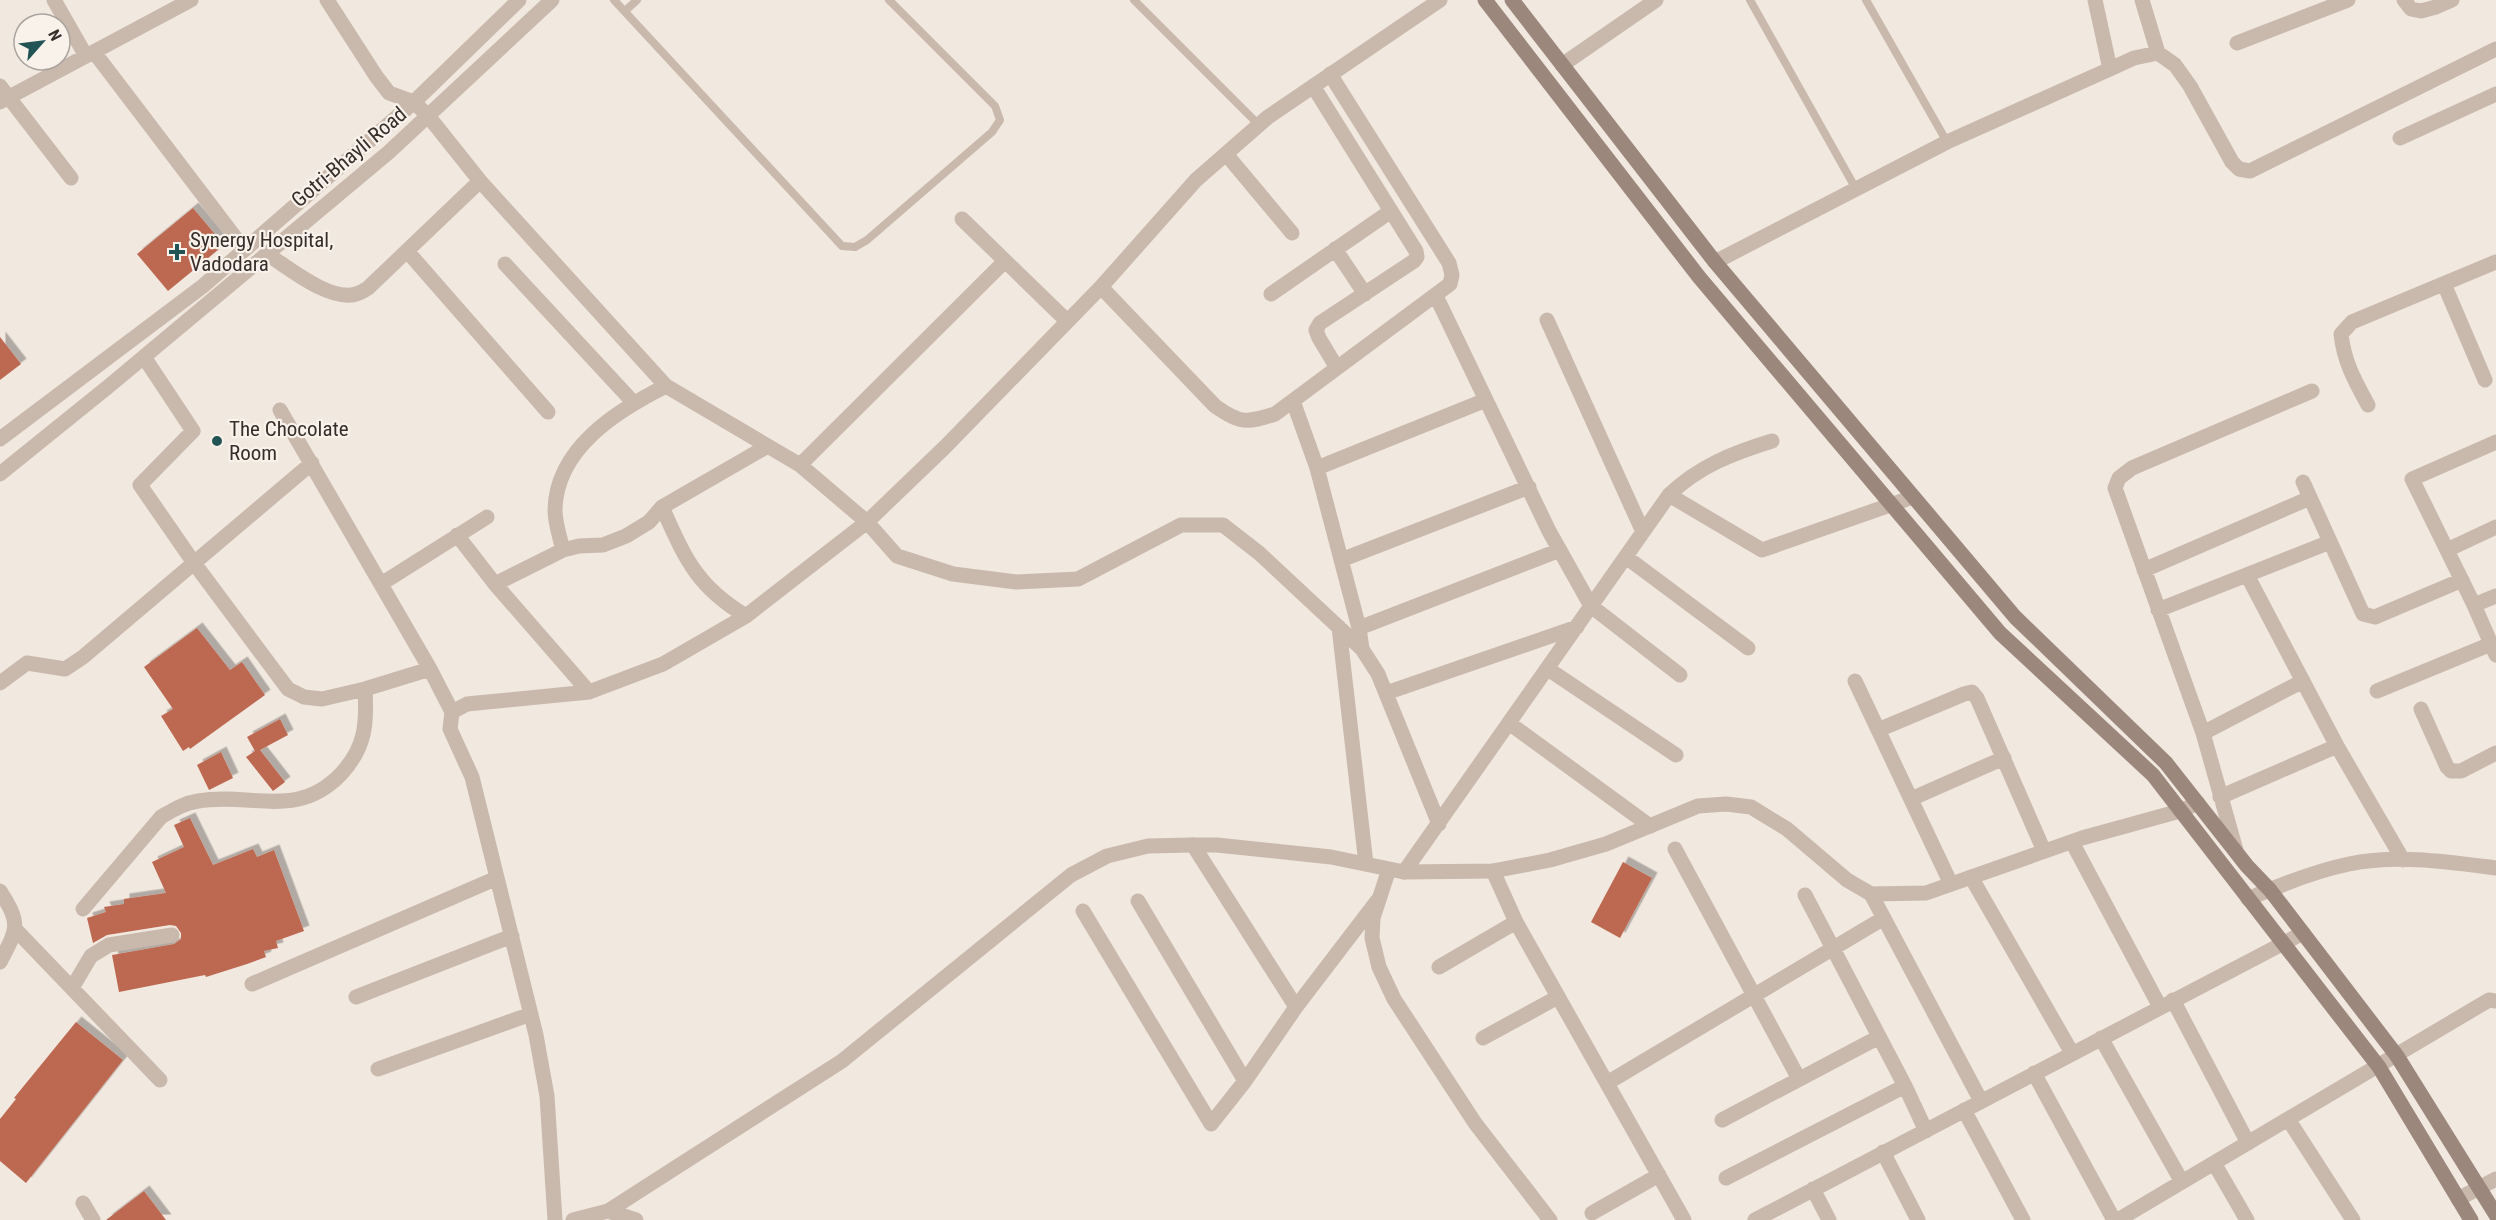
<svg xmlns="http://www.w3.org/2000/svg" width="2496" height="1220" viewBox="0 0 2496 1220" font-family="'Roboto Condensed',sans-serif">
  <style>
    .building { fill: #bd6851; filter: url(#shadow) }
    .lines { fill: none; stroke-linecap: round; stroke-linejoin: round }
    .service { stroke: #c9b8ac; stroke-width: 8 }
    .minor { stroke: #c9b8ac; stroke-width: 15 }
    .tertiary { stroke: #c9b8ac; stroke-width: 15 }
    .secondary { stroke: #9c877d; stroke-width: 15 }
    .poi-dot { fill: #225456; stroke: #f9f2eb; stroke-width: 2 }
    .labels { text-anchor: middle; stroke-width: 4.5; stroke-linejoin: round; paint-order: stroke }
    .street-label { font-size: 21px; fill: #372e2a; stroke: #f9f2eb }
    .poi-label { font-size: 21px; fill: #372e2a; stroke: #f9f2eb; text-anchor: start }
  </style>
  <defs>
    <filter id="shadow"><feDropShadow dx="5.5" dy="-5.5" stdDeviation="0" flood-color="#0004"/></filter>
  </defs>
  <rect width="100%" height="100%" fill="#f1e8df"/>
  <path class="building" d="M193,208L224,245L168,291L137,254Z
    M0,337L21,364L0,380Z
    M197,628L230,670L242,662L265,695L190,749L189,747L183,751L161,716L173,709L144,667Z
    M280,719L288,735L260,750L285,782L273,791L246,757L255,751L247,737Z
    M221,752L233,778L209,790L197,765Z
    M190,818L213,865L253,849L257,857L274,850L304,931L276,941L278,948L264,951L266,957L247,964L206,977L205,975L119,992L112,955L174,944L181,939V933L176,926L170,925L107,935L93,943L87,918L106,912L104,907L124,904V899L166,893L152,862L184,847L174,825Z
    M1623,862L1652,878L1620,938L1591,922Z
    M76,1022L123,1060L26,1183L0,1161V1119L16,1099L14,1098Z
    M144,1191L166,1220H106Z"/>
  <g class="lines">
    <path class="service" d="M614,0L842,246L855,247L867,240L992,132L1000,120L995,106L889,0
      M1134,0L1259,125
      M1750,0L1856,189
      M1866,0L1947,142
      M625,11L637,0"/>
    <path class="minor" d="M54,0L86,56
      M327,0L376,76L389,93L414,102L429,117L480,181L666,386L800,465L867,522L897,556L953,574L1016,582L1078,579L1181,525H1223L1259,553L1362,649L1378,674L1439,824
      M2142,0L2158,53
      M2404,0L2411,9L2421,11L2436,7L2452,0
      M2237,43L2348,0
      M94,52L244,249
      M1562,65L1656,0
      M2110,69L2134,58L2158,53L2175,65L2190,86L2232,162L2239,169L2250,171L2496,49
      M0,86L71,178
      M1313,86L1416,251L1417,257L1414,261L1320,323L1316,330L1319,338L1337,368
      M0,102L191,0
      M2400,138L2496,94
      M1226,154L1292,233
      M962,219L1067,321
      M1335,249L1365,294
      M407,251L548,412
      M267,254C289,268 330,302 356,294C360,293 365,290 368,288L480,181
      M1715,262L1947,142L2110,69L2095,0
      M505,264L633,402
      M2444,284L2485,380
      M1101,287L1215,406C1240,424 1247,423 1275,414L1450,284L1452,275L1449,263L1330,74
      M1271,294L1391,211
      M1436,296L1486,400
      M1547,320L1643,532
      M144,357L193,431L140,485L194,563L288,689L304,697L322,699L365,689L430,669
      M1293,401L1317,468L1359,628L1362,649
      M2368,405C2355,381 2344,362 2341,334L2352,322L2496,262
      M280,410L430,669L452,712
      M2496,442L2412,479L2474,605L2496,655
      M800,465L1005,261
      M1317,468L1486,400L1549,531L1591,606L1680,675
      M2303,482L2363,614L2375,617L2462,580
      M1669,495L1762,550L1913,497
      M662,507C685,558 696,586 746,616
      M457,535L495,584L563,550L579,546L603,545L626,536L649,522L662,507L766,447
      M563,550C560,538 555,523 555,510C556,448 618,410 666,386
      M2447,550L2496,527
      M1626,557L1748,648
      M1341,560L1529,487
      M2144,570L2310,498
      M2247,575L2337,746L2403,860
      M381,584L487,517
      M495,584L589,692
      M2474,605L2496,596
      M2158,610L2330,542
      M1339,627L1366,864
      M1359,628L1560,550
      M1548,669L1676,755
      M1855,681L1951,884
      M0,683L27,663L65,669L83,657L312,463
      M2377,691L2491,644
      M1386,693L1577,627
      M2421,709L2447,767L2451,771H2461L2496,753
      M1509,723L1650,826
      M1878,730L1964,694L1972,692L1977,698L2044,851
      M2203,733L2303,681
      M2220,797L2337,746
      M1911,799L2004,758
      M2072,842L2160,1007
      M1193,845L1296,1007
      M1675,849L1799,1079
      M2236,850L2203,733L2115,488L2119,478L2132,468L2312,391
      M1493,871L1516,922L1684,1220
      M1404,872L1669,495C1699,466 1733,453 1772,441
      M1971,877L2072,1053
      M0,891C21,924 18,928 0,962
      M1871,894L1981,1101
      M1805,895L1905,1086L1926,1131
      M2248,899C2280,885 2315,871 2349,864C2396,854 2449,862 2496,868
      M1138,901L1245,1081
      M83,909L161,817C173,810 184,803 198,801C252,792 297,820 341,774C366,747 367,723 365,689
      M1083,911L1211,1124L1245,1081L1296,1007L1377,901
      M16,930L160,1080
      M1439,967L1516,922
      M252,984L497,878
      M72,988L91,956L109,945L172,935
      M356,997L512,936
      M2173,1000L2248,1143
      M1483,1038L1558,997
      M2101,1038L2182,1182
      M378,1069L531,1014
      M2034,1073L2114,1220
      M1607,1083L1884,918
      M1964,1110L2023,1220
      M1722,1120L1879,1037
      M1883,1152L1918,1220
      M2214,1163L2247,1220
      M1726,1178L1905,1086
      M1813,1189L1829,1220
      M83,1203L93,1220
      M1592,1213L1659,1175
      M555,1220L547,1096L536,1035L472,777L450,729L452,712L467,704L589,692L663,664L746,616L867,522L945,447L1101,287L1196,180L1268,117L1440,0
      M1755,1220L2303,933
      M2118,1220L2288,1119
      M2353,1220L2288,1119L2489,1000L2496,1001"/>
    <path class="tertiary" d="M0,439L203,286L414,102L519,0
      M0,474L109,386L389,152L552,0
      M1389,869L1373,918L1372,938L1379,967L1394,999L1475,1123L1550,1220
      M2458,1199L2496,1179
      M608,1211L842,1061L1071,875L1107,856L1148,846L1193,845H1217L1331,857L1404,872L1493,871L1550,860L1606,844L1698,806L1726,804L1751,807L1787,829L1847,880L1871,894L1926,893L2082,838L2180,811L2198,803
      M573,1220L608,1211L636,1220"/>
    <path class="secondary" d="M1485,0L1699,277L2000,633L2153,775L2379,1067L2471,1220
      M1512,0L1715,262L2015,617L2166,763L2247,866L2270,890L2397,1056L2496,1215"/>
  </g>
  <g class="poi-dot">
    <path d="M174 243h6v6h6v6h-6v6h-6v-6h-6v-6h6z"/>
    <circle cx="217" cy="441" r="6"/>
  </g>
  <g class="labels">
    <g class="street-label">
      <text transform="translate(349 157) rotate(-40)" y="7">Gotri-Bhayli Road</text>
    </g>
    <g class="poi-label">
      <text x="190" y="247">Synergy Hospital,<tspan x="190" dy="24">Vadodara</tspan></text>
      <text x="229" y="436">The Chocolate<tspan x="229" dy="24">Room</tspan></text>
    </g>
  </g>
  <g transform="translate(42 42) rotate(62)"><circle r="28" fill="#f9f2eb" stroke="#aba49e" stroke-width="1.5"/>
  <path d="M0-4.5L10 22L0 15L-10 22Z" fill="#225456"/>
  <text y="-9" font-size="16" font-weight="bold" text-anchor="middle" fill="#372e2a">N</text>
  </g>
</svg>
